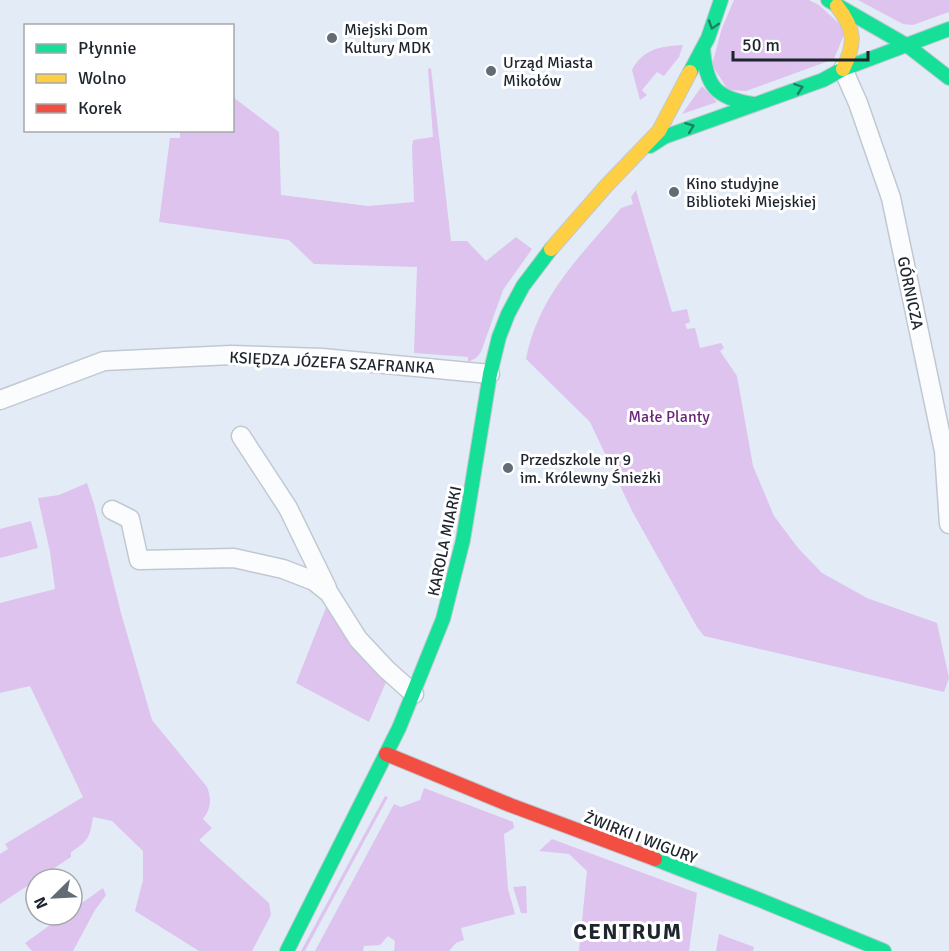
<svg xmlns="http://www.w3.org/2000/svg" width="949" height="951" viewBox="0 0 949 951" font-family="Signika,sans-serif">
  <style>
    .green { fill: #ddc3ed }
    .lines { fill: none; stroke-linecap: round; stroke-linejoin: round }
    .street-casing { stroke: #c1c8d1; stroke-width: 21 }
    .fast-casing { stroke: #c1c8d1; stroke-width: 16 }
    .slow-casing { stroke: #c1c8d1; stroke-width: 16 }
    .jam-casing { stroke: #c1c8d1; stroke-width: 16 }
    .street { stroke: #fbfcfe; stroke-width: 18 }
    .fast { stroke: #16e098; stroke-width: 14 }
    .slow { stroke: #ffcf43; stroke-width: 14 }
    .jam { stroke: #f24e42; stroke-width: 14 }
    .oneway { stroke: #1a8263 }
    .poi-dot { fill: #636b74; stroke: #fff; stroke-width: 2 }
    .labels { text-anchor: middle; stroke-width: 6; stroke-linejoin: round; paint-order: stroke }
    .poi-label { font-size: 16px; fill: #1e252e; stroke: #fff; text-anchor: start }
    .street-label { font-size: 16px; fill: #1e252e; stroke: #fff }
    .park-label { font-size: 16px; fill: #6a257a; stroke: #fff }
    .district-label { font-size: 22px; font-weight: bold; letter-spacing: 1.5px; fill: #1e252e; stroke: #fff }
  </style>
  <rect width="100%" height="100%" fill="#e3ecf6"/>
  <path class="green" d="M734,0H809L819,5L846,30L834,59L746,91L728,90L712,65L722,28Z
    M858,0H949V12L913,25L903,24Z
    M683,45L679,57L664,76L657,72L642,90L647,95L640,100L632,70C643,49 661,46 683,45Z
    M431,68L451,241H467L486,261L516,237L532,249L503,290L481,352L476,358L468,362V357L414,353L417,267L314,264L289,240L159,222L170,138H180V131L232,130L233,97L279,132L281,195L368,206L414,202L412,147L413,140L433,137L428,69Z
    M702,86L717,102L682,114Z
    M636,190L672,312L687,309L690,322L685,324L687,329L695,328L700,348L721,343L724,348L720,351L737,376L753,466L774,516L798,548L822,573L867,598L937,623L949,678L944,692L704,636L697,627L632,511L590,422L526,359C539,294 580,257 621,208L633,204L631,197Z
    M87,483L94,504L121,613L152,720L207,787C212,800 211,808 203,819L212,828L199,840L269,903L271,915L252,951H199L135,911L143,880V851L112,821L93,817C90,836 89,841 71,852V857L0,904V854L8,849L5,844L83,797L30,686L0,693V603L55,589L50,552L38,498L59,495Z
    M31,521L38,548L0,558V529Z
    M327,605L334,612L386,682L369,722L296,683Z
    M424,788L513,822L514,828L504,834L508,889L515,914L461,928L464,940L456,943L449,951H394L395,941L388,936L380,945L364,946L363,951H315L394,804L401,807L420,800Z
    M385,796L388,797L305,951H301Z
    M552,839L697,893L689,951H579L587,871L569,854L539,851Z
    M526,886L527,913H521L513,887Z
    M103,888L106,895L95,910L73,951H32L25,943L64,915H72V910Z
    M719,934L754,947L753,951H716Z"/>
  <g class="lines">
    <defs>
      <path id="street" d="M843,69L858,103L891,198L944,451L949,524
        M0,400L104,361L231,355L322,358L490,374
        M241,436L288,508L327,588
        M112,510L130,519L139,560L234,558L283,569L314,581L329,593L358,639L386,669L414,694"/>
      <path id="fast" d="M828,0L908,46L949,78
        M703,48C706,86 715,98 753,104
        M690,72L708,38L721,0
        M650,146L664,137L823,80L843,69L949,29
        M655,859L760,900L884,951
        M287,951L399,728L443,619L463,540L490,374L499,337L508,314L523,286L551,249"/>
      <path id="slow" d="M837,6C855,29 856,43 843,69
        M551,249L607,185L659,131L690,72"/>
      <path id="jam" d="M386,754L510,805L655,859"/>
    </defs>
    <use href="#street" class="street-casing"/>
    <use href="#fast" class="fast-casing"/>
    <use href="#slow" class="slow-casing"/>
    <use href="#jam" class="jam-casing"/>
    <use href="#street" class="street"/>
    <use href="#fast" class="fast"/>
    <use href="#slow" class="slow"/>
    <use href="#jam" class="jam"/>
  </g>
  <defs><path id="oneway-chevron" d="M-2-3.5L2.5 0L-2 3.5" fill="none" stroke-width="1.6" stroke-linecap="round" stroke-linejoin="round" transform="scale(1.5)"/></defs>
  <g class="oneway">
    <use href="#oneway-chevron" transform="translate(713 25) rotate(108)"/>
    <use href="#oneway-chevron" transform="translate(799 88) rotate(-19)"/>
    <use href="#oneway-chevron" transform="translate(690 127) rotate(-21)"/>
  </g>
  <g class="poi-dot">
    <circle cx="332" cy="38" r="6"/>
    <circle cx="491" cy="71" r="6"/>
    <circle cx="674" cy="192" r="6"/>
    <circle cx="508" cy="468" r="6"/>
  </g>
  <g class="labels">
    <g class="poi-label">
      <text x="344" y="35">Miejski Dom<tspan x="344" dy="18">Kultury MDK</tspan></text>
      <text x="503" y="68">Urząd Miasta<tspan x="503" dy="18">Mikołów</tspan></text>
      <text x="686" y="189">Kino studyjne<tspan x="686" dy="18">Biblioteki Miejskiej</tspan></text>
      <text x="520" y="465">Przedszkole nr 9<tspan x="520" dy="18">im. Królewny Śnieżki</tspan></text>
    </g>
    <g class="street-label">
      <text transform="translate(911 293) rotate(78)" y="6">GÓRNICZA</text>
      <text transform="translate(332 362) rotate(3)" y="6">KSIĘDZA JÓZEFA SZAFRANKA</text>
      <text transform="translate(444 541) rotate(-78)" y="6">KAROLA MIARKI</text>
      <text transform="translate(641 837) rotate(21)" y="6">ŻWIRKI I WIGURY</text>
    </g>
    <g class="park-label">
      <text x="669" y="422">Małe Planty</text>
    </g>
    <g class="district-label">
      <text x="628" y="939">CENTRUM</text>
    </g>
  </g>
  <rect x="24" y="24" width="210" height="108" fill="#ffffff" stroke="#a5a8ab" stroke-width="1.5"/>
  <rect x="36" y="44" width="30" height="9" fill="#16e098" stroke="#a5a8ab" stroke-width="1.5"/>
  <text x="78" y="54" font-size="18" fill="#1e252e">Płynnie</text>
  <rect x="36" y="74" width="30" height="9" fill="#ffcf43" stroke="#a5a8ab" stroke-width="1.5"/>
  <text x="78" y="84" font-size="18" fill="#1e252e">Wolno</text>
  <rect x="36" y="104" width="30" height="9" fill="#f24e42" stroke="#a5a8ab" stroke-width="1.5"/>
  <text x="78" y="114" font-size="18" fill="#1e252e">Korek</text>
  <g transform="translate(54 897) rotate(246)"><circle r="28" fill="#ffffff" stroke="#a5a8ab" stroke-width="1.5"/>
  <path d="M0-4.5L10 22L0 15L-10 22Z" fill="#636b74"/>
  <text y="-9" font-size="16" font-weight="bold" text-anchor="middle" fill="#1e252e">N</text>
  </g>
  <path d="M733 51v9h135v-9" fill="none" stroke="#1e252e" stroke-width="3"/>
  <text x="742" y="51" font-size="18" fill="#1e252e" stroke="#ffffff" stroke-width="4.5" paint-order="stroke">50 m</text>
</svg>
